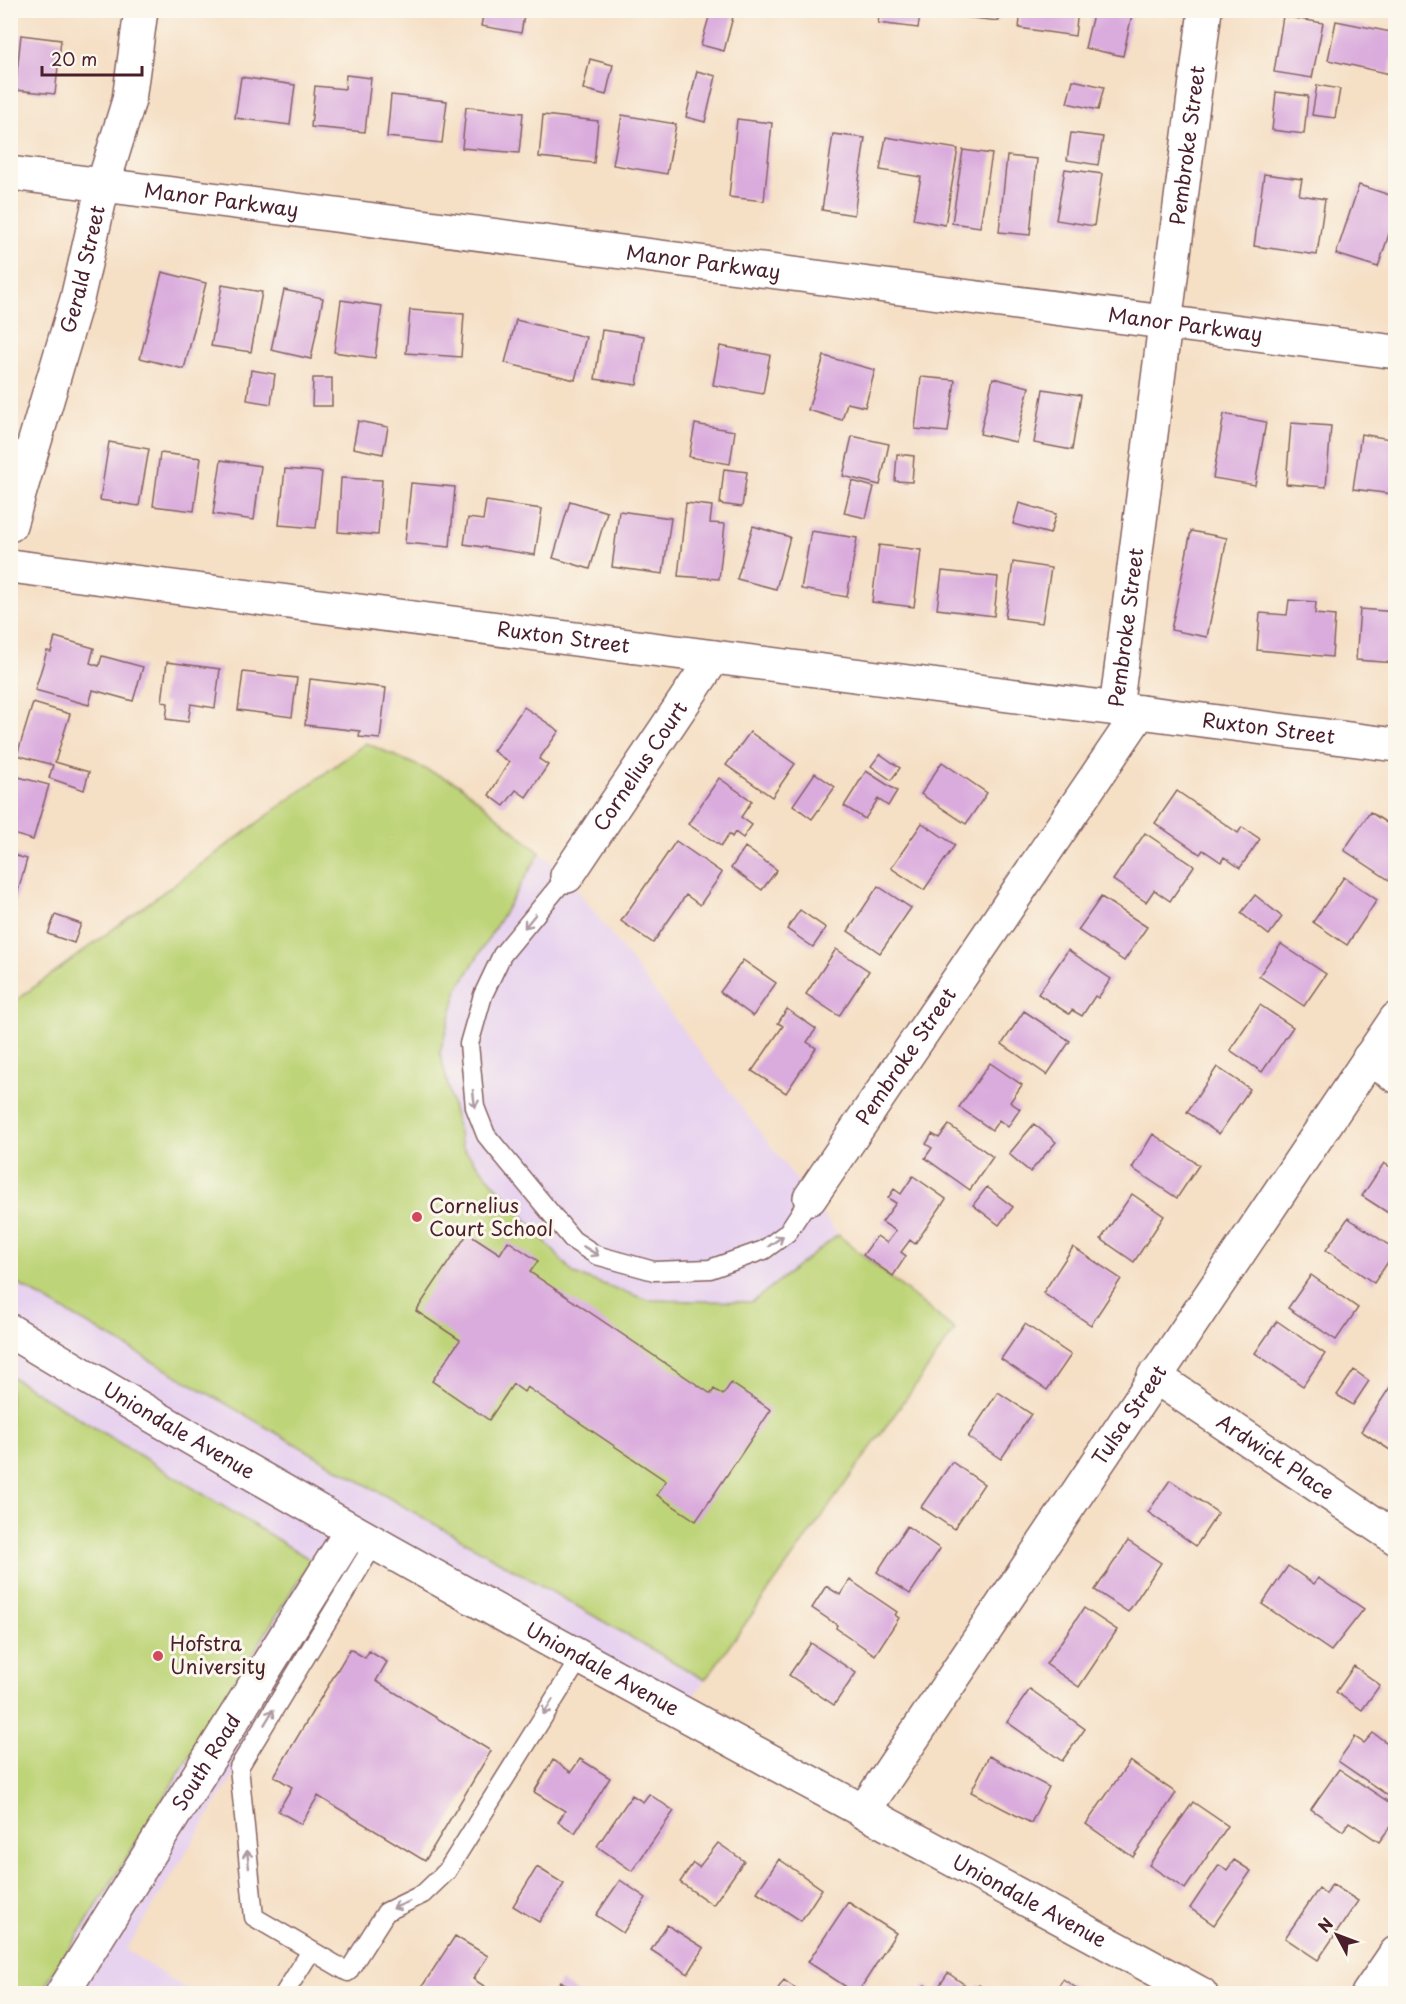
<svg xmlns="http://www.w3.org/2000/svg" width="1406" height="2004" viewBox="0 0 1406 2004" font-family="'Playpen Sans',sans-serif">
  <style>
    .built { fill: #e7d2ef }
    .green { fill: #bed478; stroke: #847a52; stroke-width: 1.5 }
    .building { fill: #daacdd }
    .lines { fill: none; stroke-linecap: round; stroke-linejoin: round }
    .service-casing { stroke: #866261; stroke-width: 21 }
    .minor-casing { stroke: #866261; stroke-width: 36 }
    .secondary-casing { stroke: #866261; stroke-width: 36 }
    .service { stroke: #fff; stroke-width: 18 }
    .minor { stroke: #fff; stroke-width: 33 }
    .secondary { stroke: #fff; stroke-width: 33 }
    .oneway { stroke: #ae9aa0 }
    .poi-dot { fill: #d1495b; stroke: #fbf7ec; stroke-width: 2 }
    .labels { text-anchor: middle; stroke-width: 6; stroke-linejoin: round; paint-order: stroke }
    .street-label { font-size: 20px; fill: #4a1f2b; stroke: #fbf7ec }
    .poi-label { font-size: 20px; fill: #4a1f2b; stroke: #fbf7ec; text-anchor: start }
  </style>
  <rect width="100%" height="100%" fill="#fbf7ec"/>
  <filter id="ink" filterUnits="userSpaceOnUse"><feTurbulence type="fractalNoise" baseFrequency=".0167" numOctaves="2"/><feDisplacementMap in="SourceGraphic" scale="12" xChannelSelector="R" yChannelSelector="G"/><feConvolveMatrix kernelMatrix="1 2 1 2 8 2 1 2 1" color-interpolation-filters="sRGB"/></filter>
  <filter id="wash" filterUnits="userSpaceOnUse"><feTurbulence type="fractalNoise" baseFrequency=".008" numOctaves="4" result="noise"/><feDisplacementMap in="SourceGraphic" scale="24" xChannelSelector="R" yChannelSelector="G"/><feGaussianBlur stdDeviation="1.35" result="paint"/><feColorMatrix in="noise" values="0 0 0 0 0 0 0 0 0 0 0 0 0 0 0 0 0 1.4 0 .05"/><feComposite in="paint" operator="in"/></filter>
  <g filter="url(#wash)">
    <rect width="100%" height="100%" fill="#f5dfc5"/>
    <path class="built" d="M366,743L459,784L567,876L838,1235L955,1330L681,1713L375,1545L126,1950L192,1993H11L10,1005Z"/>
    <path class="green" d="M366,743L459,784L540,853L458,989L440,1052L462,1147L574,1274L648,1300L752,1302L838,1235L955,1330L705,1680L11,1280L10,1005Z
      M10,1376L311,1560L83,1928L39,1994L10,1993Z"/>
    <g id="blocks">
      <path class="building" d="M484,10H525L521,33L481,26Z
        M711,10L734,13L724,51L701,45Z
        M880,10H921L918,28L878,23Z
        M946,10H1000L999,21L945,15Z
        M1021,10H1078L1075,36L1019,28Z
        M1094,10H1133L1123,56L1085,48Z
        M1283,16L1323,23L1312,78L1274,72Z
        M1336,21L1396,33L1390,74L1328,60Z
        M21,35L61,40L55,94L15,90Z
        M590,59L613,65L606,95L583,89Z
        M697,71L716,76L705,122L686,117Z
        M346,75L371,78L365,132L311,127L315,86L345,89Z
        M241,77L295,85L290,125L235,118Z
        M1073,80L1104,87L1098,110L1067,103Z
        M1317,85L1340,89L1335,118L1312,115Z
        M1276,92L1308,96L1304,134L1272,130Z
        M391,95L447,101L442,143L387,137Z
        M466,107L523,113L519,153L462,148Z
        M543,115L598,121L594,163L539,157Z
        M622,115L676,124L667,174L613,165Z
        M737,119L772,123L764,201L729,197Z
        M1071,133L1103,137L1098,165L1067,160Z
        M833,134L865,138L854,215L822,210Z
        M886,137L958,149L945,225L913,219L921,177L880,170Z
        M963,150L992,154L980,227L952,223Z
        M1007,156L1037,159L1030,235L999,232Z
        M1065,169L1102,174L1094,226L1056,220Z
        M1264,174L1302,179L1299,195L1325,199L1317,255L1254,246Z
        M1359,185L1396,197V213L1378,267L1336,254Z
        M162,272L206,283L184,369L140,358Z
        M222,285L262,292L251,352L211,346Z
        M284,290L323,298L311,359L271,350Z
        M341,300L382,306L375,358L334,352Z
        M410,310L464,314L461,357L406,353Z
        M516,320L586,337L575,380L505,363Z
        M602,330L644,336L637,385L595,379Z
        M720,346L770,355L763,394L713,385Z
        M824,356L875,370L865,407L847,403L842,420L808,410Z
        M251,370L275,374L271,404L247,400Z
        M921,377L955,380L948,432L915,429Z
        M313,378H332V406H312Z
        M993,378L1029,387L1016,442L980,434Z
        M1043,389L1081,395L1072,450L1034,443Z
        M1224,414L1266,422L1255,485L1213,478Z
        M358,421L388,427L383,454L353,448Z
        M1291,423L1331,426L1326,487L1286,484Z
        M695,424L735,431L730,464L689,457Z
        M1361,434L1396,440L1392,494L1353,489Z
        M852,436L889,444L880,485L843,476Z
        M109,442L149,449L139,506L100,500Z
        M160,453L201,458L194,511L153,506Z
        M897,454L914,456L912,482L895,481Z
        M221,460L261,466L254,520L213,514Z
        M285,469L322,472L316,528L279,525Z
        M724,469L747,472L742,507L720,504Z
        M341,478L382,480L378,535L338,532Z
        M852,481L874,487L866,518L844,513Z
        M411,483L455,487L450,547L405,543Z
        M486,501L542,509L535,555L464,544L468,518L483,520Z
        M570,501L607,512L590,569L553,558Z
        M686,503L712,506L710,523L725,524L719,579L678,576Z
        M1019,503L1056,514L1050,534L1013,524Z
        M619,511L671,518L663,574L612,567Z
        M753,526L790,537L776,589L737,579Z
        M811,531L857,538L847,597L801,589Z
        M1191,531L1227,538L1207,637L1171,630Z
        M879,545L921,550L914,607L872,602Z
        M1013,562L1051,568L1042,623L1005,618Z
        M942,571L998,577L994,616L937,609Z
        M1289,600L1316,602L1315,614L1335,616L1332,657L1257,650L1260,613L1287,615Z
        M1360,609L1396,612V663L1356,660Z
        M55,637L94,648L90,663L99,666L102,656L143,667L133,701L93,690L89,705L35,690L47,651L51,652Z
        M167,662L220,669L215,708L191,704L188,722L166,719L168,703L162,702Z
        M243,672L297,678L292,717L238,710Z
        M310,679L386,688L380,739L359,737L360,731L305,725Z
        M33,703L70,714L55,762L89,772L84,790L49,778L53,765L17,755Z
        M524,707L559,731L539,759L548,765L526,797L516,790L504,806L489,795L509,762L493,751Z
        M750,732L795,764L772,797L726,765Z
        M880,754L900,768L891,780L871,766Z
        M942,762L987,793L966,824L921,794Z
        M866,771L897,791L888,806L878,799L865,819L844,806Z
        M815,773L835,787L812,819L793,805Z
        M11,775L49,785L33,840L10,833Z
        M719,778L752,801L741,817L752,825L743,838L735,832L732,837L729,834L721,846L688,824Z
        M1177,791L1238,833L1242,827L1260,839L1240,868L1224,857L1221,862L1203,850L1200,854L1155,823Z
        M1370,812L1396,829V870L1389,880L1344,850Z
        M922,823L955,845L924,890L891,868Z
        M1145,833L1194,866L1170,901L1154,890L1146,902L1113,880Z
        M676,841L722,873L700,905L686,895L653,943L621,921Z
        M745,847L777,870L762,890L731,868Z
        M10,854L27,859L11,916H10Z
        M1344,877L1377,900L1347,945L1313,922Z
        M878,886L911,908L880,953L848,931Z
        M1255,895L1282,917L1269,935L1241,913Z
        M1101,897L1147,927L1124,961L1078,930Z
        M800,910L826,928L813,947L787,929Z
        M55,915L81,924L74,943L48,934Z
        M1281,944L1326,974L1304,1006L1259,976Z
        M836,949L869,971L839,1016L806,994Z
        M1068,950L1111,979L1098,998L1095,996L1082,1016L1072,1010L1069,1014L1038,994Z
        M743,960L776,983L753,1016L720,992Z
        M10,961L17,963L11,983H10Z
        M1260,1005L1293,1027L1262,1072L1230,1050Z
        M787,1009L816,1029L807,1042L816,1048L786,1093L752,1071L783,1026L778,1023Z
        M1024,1011L1070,1041L1047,1075L1002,1044Z
        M990,1063L1022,1085L1010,1102L1020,1109L1008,1127L999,1120L992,1130L959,1107Z
        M1217,1067L1250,1089L1219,1134L1187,1112Z
        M1034,1124L1056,1142L1030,1172L1009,1154Z
        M949,1125L993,1157L970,1190L925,1158L932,1148L926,1144L932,1134L939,1138Z
        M1153,1134L1199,1165L1177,1198L1132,1168Z
        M1384,1163L1396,1171V1218L1362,1196Z
        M913,1176L946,1199L915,1244L910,1240L901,1252L906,1256L893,1276L863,1255L877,1236L887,1243L896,1231L882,1222L896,1203L888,1198L894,1189L901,1194Z
        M987,1187L1013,1207L999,1225L973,1205Z
        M1132,1194L1164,1216L1134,1262L1101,1239Z
        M1348,1218L1396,1250L1374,1283L1326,1250Z
        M468,1233L500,1254L508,1241L538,1261L530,1272L711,1394L714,1389L723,1395L731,1383L771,1410L696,1521L657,1495L666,1481L527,1387L524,1392L513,1384L489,1420L432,1381L460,1340L416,1311Z
        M1073,1247L1121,1279L1091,1325L1043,1293Z
        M1311,1275L1358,1308L1336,1340L1288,1308Z
        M1277,1321L1325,1354L1303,1386L1255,1353Z
        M1025,1324L1071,1355L1047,1390L1001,1359Z
        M1354,1370L1369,1381L1353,1405L1337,1395Z
        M1390,1387L1396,1391V1454L1361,1431Z
        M998,1392L1031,1414L1001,1459L968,1437Z
        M952,1462L984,1484L954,1529L921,1507Z
        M1170,1480L1218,1513L1196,1546L1148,1512Z
        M907,1526L940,1549L910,1594L877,1572Z
        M1128,1541L1161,1563L1128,1612L1095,1590Z
        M1288,1566L1314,1584L1318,1578L1364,1609L1331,1651L1262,1604Z
        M850,1580L897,1612L895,1615L899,1618L875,1655L836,1628L837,1625L812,1608L826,1586L840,1595Z
        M1084,1608L1117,1630L1079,1687L1046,1664Z
        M811,1643L856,1673L834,1705L789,1675Z
        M350,1649L365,1658L369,1651L387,1662L376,1681L491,1751L425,1861L318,1796L301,1824L278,1811L292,1787L274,1776Z
        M1354,1666L1380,1685L1362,1710L1336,1692Z
        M1030,1689L1085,1729L1062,1761L1007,1722Z
        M1373,1733L1396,1749V1801L1338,1761L1355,1737L1364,1743Z
        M989,1756L1049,1787L1031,1823L971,1792Z
        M580,1759L610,1778L575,1833L558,1822L565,1811L534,1792L553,1760L571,1772Z
        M1130,1761L1176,1793L1133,1857L1086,1824Z
        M1339,1769L1396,1807V1819L1379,1842L1349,1822L1343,1831L1311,1809Z
        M649,1794L674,1811L632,1871L597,1846L632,1795L643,1802Z
        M1193,1802L1228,1826L1185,1889L1149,1865Z
        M718,1843L744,1861L713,1905L680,1882L693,1863L699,1867Z
        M779,1859L822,1889L801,1921L757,1892Z
        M1234,1860L1251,1871L1214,1925L1190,1908L1219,1865L1227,1870Z
        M537,1867L564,1884L539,1922L513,1906Z
        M620,1880L646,1898L623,1933L596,1915Z
        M1332,1884L1358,1901L1318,1960L1285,1938L1319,1888L1326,1894Z
        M848,1902L896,1933L857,1994L808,1962Z
        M667,1925L704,1948L688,1974L651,1950Z
        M455,1936L488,1956L473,1979L492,1991L491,1994H429L421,1988Z
        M948,1973L974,1991L979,1985L991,1994H919L925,1985L935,1992Z
        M1063,1979L1085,1994H1053Z
        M784,1980L803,1994H774Z
        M561,1981L578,1994H552Z"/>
    </g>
  </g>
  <g filter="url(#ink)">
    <use href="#blocks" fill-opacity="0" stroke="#866261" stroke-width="1.5"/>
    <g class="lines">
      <defs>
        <path id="service" d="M567,876L502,955L483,995L469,1044L475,1107L486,1135L573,1240L596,1255L654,1271L710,1269L764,1250L787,1233L810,1198
          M374,1544L239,1767L254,1917L348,1972L386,1912L423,1894L447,1871L580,1658
          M284,1994L311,1951"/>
        <g id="minor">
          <path id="s1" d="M10,173L1396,352"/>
          <path id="s2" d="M10,525L77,299L103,185L129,100L141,10"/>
          <path id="s3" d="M10,566L1396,745"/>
          <path id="s4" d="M1116,709L1205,10"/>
          <path id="s5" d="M567,876L714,657"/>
          <path d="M1369,1058L1396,1076"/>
          <path id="s6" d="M810,1198L1140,712"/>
          <path id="s7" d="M1154,1376L1396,1538"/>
          <path id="s8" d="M863,1812L1396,1019"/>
          <path id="s9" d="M62,1994L351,1531"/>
          <path d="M1368,1994L1396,1953"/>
        </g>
        <g id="secondary">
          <path id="s10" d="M10,1331C400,1566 802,1777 1201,1994"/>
        </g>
      </defs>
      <use href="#service" class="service-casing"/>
      <use href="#minor" class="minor-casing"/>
      <use href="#secondary" class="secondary-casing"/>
      <use href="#service" class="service"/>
      <use href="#minor" class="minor"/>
      <use href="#secondary" class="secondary"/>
    </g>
    <defs><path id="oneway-shaft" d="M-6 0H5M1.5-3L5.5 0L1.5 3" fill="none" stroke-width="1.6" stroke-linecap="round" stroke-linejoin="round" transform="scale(1.5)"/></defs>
    <g class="oneway">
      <use href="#oneway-shaft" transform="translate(530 921) rotate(129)"/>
      <use href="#oneway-shaft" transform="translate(474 1099) rotate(83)"/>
      <use href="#oneway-shaft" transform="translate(776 1241) rotate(-35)"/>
      <use href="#oneway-shaft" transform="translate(591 1251) rotate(31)"/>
      <use href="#oneway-shaft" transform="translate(548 1707) rotate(122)"/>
      <use href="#oneway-shaft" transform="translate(269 1717) rotate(-59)"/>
      <use href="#oneway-shaft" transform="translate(248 1859) rotate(-96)"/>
      <use href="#oneway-shaft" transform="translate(401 1905) rotate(157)"/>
    </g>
  </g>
  <g class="poi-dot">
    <circle cx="417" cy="1217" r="6"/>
    <circle cx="158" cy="1656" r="6"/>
  </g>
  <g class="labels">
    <g class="street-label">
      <text dy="7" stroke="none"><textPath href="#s4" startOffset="568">Pembroke Street</textPath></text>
      <text dy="7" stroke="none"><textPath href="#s1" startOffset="213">Manor Parkway</textPath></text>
      <text dy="7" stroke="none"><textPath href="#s1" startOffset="699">Manor Parkway</textPath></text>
      <text dy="7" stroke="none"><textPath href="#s2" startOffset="266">Gerald Street</textPath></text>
      <text dy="7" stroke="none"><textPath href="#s1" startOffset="1185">Manor Parkway</textPath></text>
      <text dy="7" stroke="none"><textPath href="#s4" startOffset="82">Pembroke Street</textPath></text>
      <text dy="7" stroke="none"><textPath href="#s3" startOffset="558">Ruxton Street</textPath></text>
      <text dy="7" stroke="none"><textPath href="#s3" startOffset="1269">Ruxton Street</textPath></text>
      <text dy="7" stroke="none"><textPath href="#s5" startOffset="132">Cornelius Court</textPath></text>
      <text dy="7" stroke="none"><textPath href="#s6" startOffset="171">Pembroke Street</textPath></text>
      <text dy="7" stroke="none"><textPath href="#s8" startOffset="478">Tulsa Street</textPath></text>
      <text dy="7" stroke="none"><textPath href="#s10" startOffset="196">Uniondale Avenue</textPath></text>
      <text dy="7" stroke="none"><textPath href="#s7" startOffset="146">Ardwick Place</textPath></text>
      <text dy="7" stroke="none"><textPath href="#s10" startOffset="682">Uniondale Avenue</textPath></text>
      <text dy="7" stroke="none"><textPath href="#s9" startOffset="273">South Road</textPath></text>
      <text dy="7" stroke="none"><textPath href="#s10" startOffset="1168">Uniondale Avenue</textPath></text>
    </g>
    <g class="poi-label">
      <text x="429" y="1213">Cornelius<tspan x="429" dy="23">Court School</tspan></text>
      <text x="170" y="1651">Hofstra<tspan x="170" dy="23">University</tspan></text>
    </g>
  </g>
  <rect width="1406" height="2004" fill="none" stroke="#fbf7ec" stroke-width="36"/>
  <g transform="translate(1337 1935) rotate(311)" stroke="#fbf7ec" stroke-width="4.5" paint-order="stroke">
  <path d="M0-4.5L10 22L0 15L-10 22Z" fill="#4a1f2b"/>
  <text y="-9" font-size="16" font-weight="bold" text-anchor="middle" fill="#4a1f2b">N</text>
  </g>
  <path d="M42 66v9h100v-9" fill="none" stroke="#4a1f2b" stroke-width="3"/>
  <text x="51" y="66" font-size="18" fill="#4a1f2b" stroke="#fbf7ec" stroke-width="4.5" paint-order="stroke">20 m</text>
</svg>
